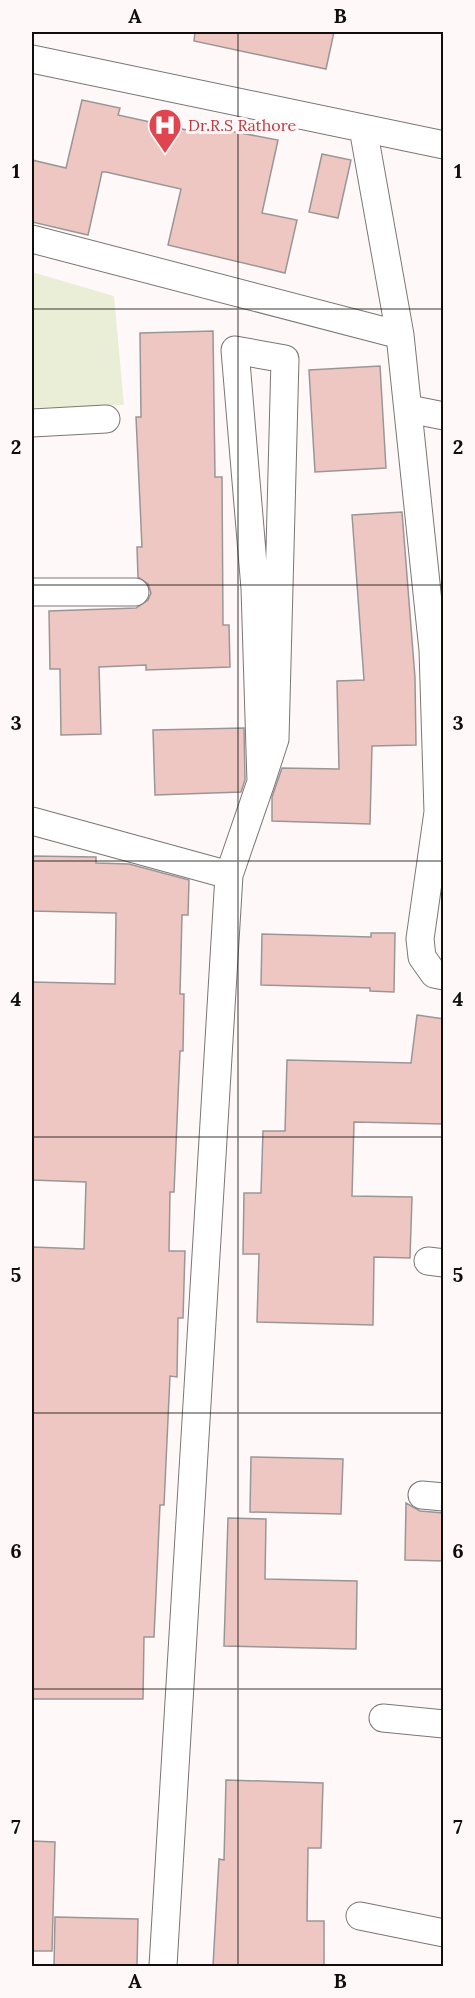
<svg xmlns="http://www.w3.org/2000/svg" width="475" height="1998" viewBox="0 0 475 1998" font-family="Lora,serif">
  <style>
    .green { fill: #ebeed7 }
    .building { fill: #eec7c2; stroke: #9b9696; stroke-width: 1.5 }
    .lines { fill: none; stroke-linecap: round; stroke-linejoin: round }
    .minor-casing { stroke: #7a7675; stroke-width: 29 }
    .minor { stroke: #fff; stroke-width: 27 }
    .grid { fill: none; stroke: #0f0e0d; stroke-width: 1.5; stroke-opacity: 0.55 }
    .labels { text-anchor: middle; stroke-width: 6; stroke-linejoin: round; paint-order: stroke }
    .health-label { font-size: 16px; fill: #be3a42; stroke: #fef9f8; text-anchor: start }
    .neatline { fill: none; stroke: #0f0e0d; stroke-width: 2 }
    .grid-label { font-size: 20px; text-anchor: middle; font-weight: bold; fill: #0f0e0d }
  </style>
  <rect width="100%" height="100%" fill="#fef9f8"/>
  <path class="green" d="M32,272L114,296L124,405L32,408Z"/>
  <path class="building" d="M195,32H334L326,69L194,41Z
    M82,100L120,108L118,115L196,132L198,125L278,140L262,213L297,220L285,273L168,245L181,189L106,172H102L88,235L32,222V160L66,168Z
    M322,154L351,160L338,218L309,212Z
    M213,331L215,477H222L223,625H229L230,667L146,670V665L99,667L101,734L61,735L60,669H50L49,611L136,608L148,600L151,593L148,584L138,577L137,547H142L136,417H141L140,333Z
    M380,366L386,468L315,472L309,370Z
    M402,512L415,678L416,745L372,746L370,824L272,821V797L282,768L339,769L337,681L364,680L352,515Z
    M244,728L245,780L241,792L155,795L153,730Z
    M32,856L96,857V863L129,864L189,880L188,915H182L180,994H184L183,1051H180L174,1192H170L169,1251H185L183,1318H178L177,1377L170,1376L164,1505H160L154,1637H144L143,1699H32V1247L84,1249L86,1182L32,1180V982L115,984L116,913L32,911Z
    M371,933H395L394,992L370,991V988L261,985L262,934L371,937Z
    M417,1015L444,1019V1124L354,1122L352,1196L412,1197L410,1258L374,1257L373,1325L257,1322L259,1254H243L244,1193H261L263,1131H285L287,1060L411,1063Z
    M251,1457L343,1459L341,1514L250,1512Z
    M406,1503L420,1511L444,1513V1561L405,1560Z
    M228,1518L266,1519L265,1579L357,1581L356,1649L224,1646Z
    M226,1780L323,1783L321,1848H308L307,1921H324V1966H213L219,1859L224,1860Z
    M32,1841L55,1842L52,1951H32Z
    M55,1917L138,1919L137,1966H54Z"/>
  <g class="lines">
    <defs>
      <path id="minor" d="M32,59L444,145
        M363,128L400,335L433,650L444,651
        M32,239L400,335
        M235,350L285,359L275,739L261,782L255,588Z
        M409,409L444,416
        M32,423L106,419
        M32,592H135
        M433,650L438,812L420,939L422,957L434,974L444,976
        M32,821L229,875
        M428,1261L444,1263
        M422,1495L444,1497
        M383,1718L444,1724
        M360,1916L444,1933
        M163,1966L229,875L261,782"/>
    </defs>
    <use href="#minor" class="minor-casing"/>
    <use href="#minor" class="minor"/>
  </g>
  <path class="grid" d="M238,32V1966M32,309H444M32,585H444M32,861H444M32,1137H444M32,1413H444M32,1689H444"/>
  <defs>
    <symbol id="hospital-pin" viewBox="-11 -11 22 30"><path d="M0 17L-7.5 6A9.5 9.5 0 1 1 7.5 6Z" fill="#e0444e" stroke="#fef9f8"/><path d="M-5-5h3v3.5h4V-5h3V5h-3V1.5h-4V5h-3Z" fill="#fff"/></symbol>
  </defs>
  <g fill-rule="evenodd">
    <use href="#hospital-pin" x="146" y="106" width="38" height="52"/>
  </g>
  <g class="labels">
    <g class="health-label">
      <text x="188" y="131">Dr.R.S Rathore</text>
    </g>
  </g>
  <rect width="475" height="1998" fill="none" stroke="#fef9f8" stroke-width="66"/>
  <rect x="33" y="33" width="409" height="1932" class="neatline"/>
  <g class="grid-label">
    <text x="135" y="23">A</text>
    <text x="340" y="23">B</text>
    <text x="16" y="178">1</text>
    <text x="458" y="178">1</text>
    <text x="16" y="454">2</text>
    <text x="458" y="454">2</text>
    <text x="16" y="730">3</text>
    <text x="458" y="730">3</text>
    <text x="16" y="1006">4</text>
    <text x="458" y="1006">4</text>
    <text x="16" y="1282">5</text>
    <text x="458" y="1282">5</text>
    <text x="16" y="1558">6</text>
    <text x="458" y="1558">6</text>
    <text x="16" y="1834">7</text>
    <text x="458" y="1834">7</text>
    <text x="135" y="1988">A</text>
    <text x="340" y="1988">B</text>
  </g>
</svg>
